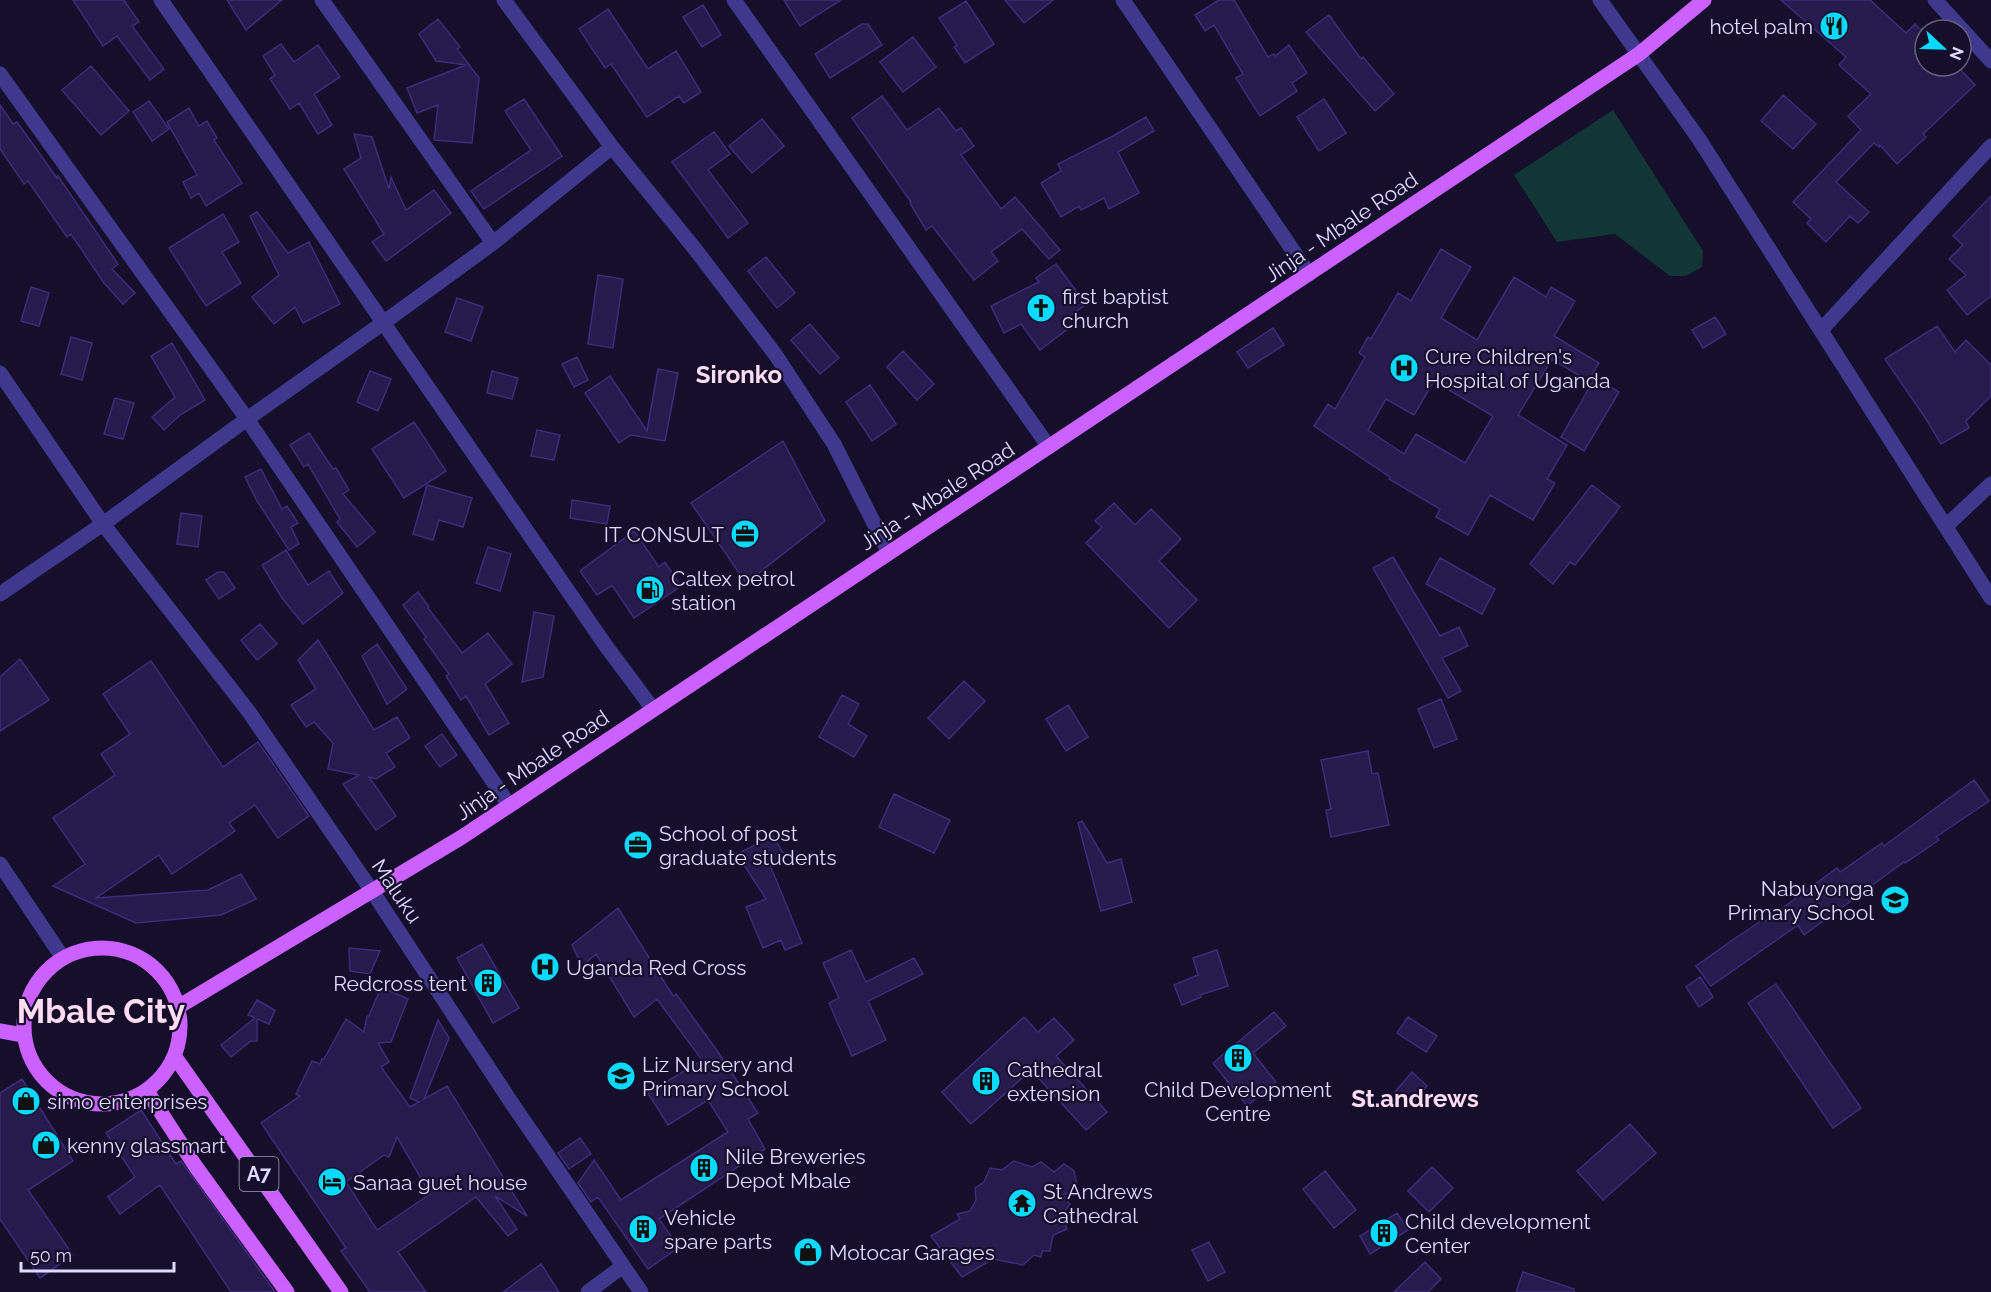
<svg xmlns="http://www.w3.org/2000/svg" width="1991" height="1292" viewBox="0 0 1991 1292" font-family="Raleway,sans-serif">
<rect width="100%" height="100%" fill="#150f2b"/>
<path fill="#123536" d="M1613,110L1703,251L1702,267L1686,276H1670L1615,234L1557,242L1514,175Z"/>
<path fill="#271a4d" stroke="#3e2b7b" stroke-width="1.5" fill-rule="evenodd" d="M73,0H124L139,22L132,26L164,69L150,80L117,36L103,46Z
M227,0H282L246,30Z
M784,0H841L800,26Z
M1005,0H1053L1024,23Z
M1219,0H1234L1268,57L1274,54L1275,56L1289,45L1307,73L1292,83L1297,91L1260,116L1236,78L1243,74L1214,25L1205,31L1195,15Z
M1781,0H1870L1906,33L1915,24L1925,34V66H1957L1975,85L1923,134L1926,137L1897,164L1880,145L1879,147L1874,143L1836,182L1869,212L1858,223L1850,216L1826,242L1807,223L1811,219L1793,202L1861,130L1848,116L1871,94L1839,65L1846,57Z
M966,1L994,44L965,63L954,47L957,45L939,18Z
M703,5L721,35L702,47L683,17Z
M608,9L648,69L676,51L701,92L684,103L679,96L647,117L611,64L605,68L579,29Z
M1329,15L1361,59L1363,57L1394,94L1375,111L1306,32Z
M438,19L460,47L457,49L479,78L472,143L434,140L438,105L417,113L407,88L466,65L436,61L419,34Z
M862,24H868L882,45L830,78L815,54Z
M913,37L936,67L903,92L880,62Z
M281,44L294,62L318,45L340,77L314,94L332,125L318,134L299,103L290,109L270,79L275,75L263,56Z
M91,66L129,111L101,135L62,90Z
M1783,95L1816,124L1793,149L1761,121Z
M882,96L907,130L939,108L956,131L961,128L974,146L961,155L1001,209L1015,197L1060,250L1049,259L1022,229L991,252L998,261L974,280L932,226L926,230L910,203L911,202L852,118Z
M524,99L562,156L484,209L471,191L531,150L505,111Z
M1324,99L1346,133L1319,151L1297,117Z
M149,101L169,129L152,141L133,112Z
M0,105L13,124L17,122L57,178L58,176L118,264L112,269L135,293L123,304L104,283L71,234L67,237L28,181L24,184L0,149Z
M189,108L199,126L207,121L217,138L214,140L242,183L206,206L199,193L191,198L183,182L197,175L167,122Z
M1146,117L1154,131L1118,152L1139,193L1109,209L1104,198L1081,210L1079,206L1061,217L1041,183L1061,171L1058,164L1113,136Z
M762,119L784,146L752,173L729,146Z
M714,132L730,154L708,170L748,223L728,238L672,162Z
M354,134L372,137L389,189L391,177L406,210L434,190L451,213L386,261L372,242L384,234L344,169L361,158Z
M1991,196V296L1967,315L1947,290L1966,275L1949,259L1963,245L1953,236Z
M257,212L288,253L309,242L340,304L303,323L295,307L274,324L252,297L279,275L250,216Z
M223,214L239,242L222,252L241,283L206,306L169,248Z
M1441,249L1471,267L1441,318L1477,340L1514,277L1546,297L1551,287L1575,301L1554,336L1599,363L1588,381L1552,359L1518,415L1567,445L1547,479L1555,483L1533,520L1490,495L1468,535L1436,517L1440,509L1389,479L1390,477L1314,426L1328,404L1335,409L1365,357L1359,353L1368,337L1371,339L1398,293L1411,301ZM1434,381L1493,416L1465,463L1416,434L1404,454L1368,430L1386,399L1414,415Z
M766,257L795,293L777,308L748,271Z
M1056,264L1086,304L1064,321L1069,328L1040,350L1021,324L1004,333L991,306L1039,282L1036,278Z
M598,275L623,279L613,348L588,344Z
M31,287L49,293L39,326L21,321Z
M457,298L483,307L471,341L445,332Z
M1715,317L1726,334L1703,348L1692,330Z
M810,324L839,358L820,374L791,340Z
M1937,326L1955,352L1966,340L1991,365V396L1966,421L1969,428L1941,444L1928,422L1885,359Z
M1273,328L1284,345L1248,368L1237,352Z
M71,337L92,343L82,380L61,374Z
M172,343L205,400L180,415L164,430L152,417L175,397L151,356Z
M903,351L934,384L917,400L887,367Z
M577,357L588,380L574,387L562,364Z
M658,369L678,373L665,441L631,435L619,443L585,393L610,376L647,431Z
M370,371L391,379L378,411L357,402Z
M492,371L518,378L512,399L487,393Z
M1595,378L1619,392L1584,451L1561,437Z
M870,385L896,424L872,441L846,402Z
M115,398L134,403L123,439L104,434Z
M414,422L446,471L404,498L372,449Z
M537,430L560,435L554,460L531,456Z
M309,433L333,469L336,468L349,490L343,494L375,532L357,547L337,522L340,519L308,464L304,467L290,445Z
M783,441L825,521L746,583L691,503Z
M261,469L282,509L287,506L298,523L291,527L299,544L289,550L257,501L245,477Z
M427,485L472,498L463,527L439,520L433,540L413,534Z
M1592,485L1620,507L1575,565L1570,562L1553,584L1530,564Z
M572,500L610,506L607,524L570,518Z
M1114,503L1135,525L1151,509L1181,539L1159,561L1197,600L1169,628L1086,543L1102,527L1095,521Z
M181,513L202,516L198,547L177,544Z
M634,531L659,567L665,562L681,586L634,618L614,588L611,586L597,595L580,571Z
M488,547L511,554L500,591L476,583Z
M286,550L308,585L329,571L343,593L303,624L282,598L262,565Z
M1393,557L1440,636L1459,627L1468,646L1442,658L1461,691L1448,698L1373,568Z
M1440,558L1495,589L1482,614L1426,584Z
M218,572H224L235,588L219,599L206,580Z
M418,592L429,607L428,608L462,653L488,633L512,664L485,684L509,723L489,735L466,696L461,700L446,676L449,674L424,639L426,637L403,605Z
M534,612L554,616L543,677L522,682Z
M260,624L277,644L257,660L241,640Z
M318,640L374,730L397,717L410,738L386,753L395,767L376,779L369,777L396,816L376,830L343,784L359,775L328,769L333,743L314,722L306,727L291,705L316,689L298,660Z
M377,644L407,689L387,704L362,656Z
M20,659L49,700L0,731V677Z
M151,661L223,767L258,742L309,816L278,838L255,805L229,823L235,831L172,874L159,855L96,898L208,890L241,874L256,899L221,915L136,923L53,886L85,864L53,818L115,775L101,754L130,734L103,694Z
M964,681L985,701L949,739L928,718Z
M842,695L859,704L848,724L867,736L854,757L819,737Z
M1441,699L1457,739L1434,748L1418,709Z
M1068,705L1088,737L1066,751L1046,719Z
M442,734L457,755L440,767L425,746Z
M1368,751L1372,774L1378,773L1389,825L1331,837L1326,810L1331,809L1321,760Z
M1974,780L1989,801L1936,837L1939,840L1905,863L1904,862L1804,935L1798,925L1711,986L1696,966L1734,939L1764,919L1765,921L1837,868L1840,872L1882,843L1884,846Z
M894,794L950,820L934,853L879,827Z
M1082,821L1107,863L1121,859L1132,902L1101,911L1078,823Z
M773,836L786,858L770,865L802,943L785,950L781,940L763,948L746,907L766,899L737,854Z
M618,908L673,996L676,994L716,1049L758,1113L748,1119L765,1149L659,1219L679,1247L648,1269L598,1197L591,1202L578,1183L594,1160L621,1200L728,1132L708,1100L668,1125L648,1093L702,1060L657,999L634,1017L596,954L582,966L572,945Z
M482,944L519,1008L493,1023L457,958Z
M349,948L380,951L370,974L350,971Z
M851,950L866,982L914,958L923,974L868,1001L886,1040L852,1056L829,1003L839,998L823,963Z
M1217,950L1228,986L1200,995L1201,997L1182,1005L1174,985L1198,975L1193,958Z
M1700,977L1713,997L1699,1007L1686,987Z
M1776,984L1861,1108L1833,1128L1748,1003Z
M381,987L408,999L391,1042L378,1043L389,1062L381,1067L410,1107L419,1102L410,1098L438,1020L449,1038L424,1099L447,1086L527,1216L495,1196L517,1229L508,1236L476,1197L398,1252L426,1292H370L341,1251L346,1248L261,1123L300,1096L296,1094L312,1061L320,1064L322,1059H324L346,1019L364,1032L367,1016H369ZM397,1137L430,1194L377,1230L346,1182L384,1155L389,1157Z
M257,1000L275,1010L269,1024L257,1019V1041H251L231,1057L221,1045L255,1018L248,1015Z
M1274,1012L1286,1026L1253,1053L1276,1082L1247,1106L1213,1063Z
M1024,1017L1038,1032L1054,1018L1074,1040L1056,1056L1107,1112L1086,1130L1031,1070L971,1124L942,1092Z
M1408,1017L1437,1036L1426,1052L1397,1033Z
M1412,1072L1427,1086L1411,1105L1395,1092Z
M22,1079L73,1161L28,1190L73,1255L40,1278L0,1219V1093Z
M141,1110L176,1164L181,1161L275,1292H231L160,1185L120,1214L108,1197L135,1177L106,1133Z
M1630,1124L1656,1153L1603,1200L1577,1171Z
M580,1138L591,1154L569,1169L558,1153Z
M1014,1161L1032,1167L1041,1162L1054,1172L1064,1164L1074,1171L1078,1189L1063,1195L1070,1204L1062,1215L1067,1229L1053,1235L1050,1251H1042L1041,1257L1034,1255L1023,1265L993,1259L962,1277L931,1236L960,1219L957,1214L970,1211L976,1200L975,1188L984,1182L990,1168L1002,1170Z
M1432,1167L1453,1188L1429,1212L1408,1191Z
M1325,1171L1356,1210L1334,1228L1303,1189Z
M1397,1213L1408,1230L1370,1254L1360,1236Z
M1209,1242L1225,1272L1208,1281L1192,1250Z
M1425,1262L1441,1279L1428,1292H1394Z
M541,1264L559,1292H503Z
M1523,1272L1574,1289V1292H1516Z"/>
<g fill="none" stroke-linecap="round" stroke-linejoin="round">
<path stroke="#3f388d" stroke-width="15" d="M161,0L606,646L653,709
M322,0L493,243
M504,0L612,147L695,249L775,354L834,444L889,553
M734,0L1049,447
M1123,0L1309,274
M1600,0L1699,139L1991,598
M1935,0L1991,61
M0,74L247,419L509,805
M1821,330L1991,146
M0,373L103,524L249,712L372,891L513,1105L641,1292
M1946,526L1991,484
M0,594L103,524L247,419L383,323L493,243L612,147
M0,864L63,958
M588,1292L623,1266"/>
<path stroke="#cb61ff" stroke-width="15" d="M24 1026a78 78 0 1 1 156 0a78 78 0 1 1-156 0Z
M178,1007L462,837L1639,54L1704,0
M0,1031L23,1035
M175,1057L341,1292
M147,1091L196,1167L287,1292"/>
</g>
<defs>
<g id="restaurant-disc" transform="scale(1.5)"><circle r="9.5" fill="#06dbff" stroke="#150f2b"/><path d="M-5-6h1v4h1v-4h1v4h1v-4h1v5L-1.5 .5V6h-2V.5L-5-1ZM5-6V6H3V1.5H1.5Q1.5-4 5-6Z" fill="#111"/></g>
<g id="church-disc" transform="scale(1.5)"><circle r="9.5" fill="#06dbff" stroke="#150f2b"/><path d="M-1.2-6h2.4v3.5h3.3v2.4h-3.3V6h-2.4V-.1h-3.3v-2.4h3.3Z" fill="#111"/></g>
<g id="hospital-disc" transform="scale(1.5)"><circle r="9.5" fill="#06dbff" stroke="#150f2b"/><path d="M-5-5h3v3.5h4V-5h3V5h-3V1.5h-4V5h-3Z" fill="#111"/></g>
<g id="office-disc" transform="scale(1.5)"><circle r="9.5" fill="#06dbff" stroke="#150f2b"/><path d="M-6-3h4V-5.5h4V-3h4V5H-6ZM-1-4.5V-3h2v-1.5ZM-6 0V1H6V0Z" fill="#111"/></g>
<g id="fuel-disc" transform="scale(1.5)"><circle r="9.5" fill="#06dbff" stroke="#150f2b"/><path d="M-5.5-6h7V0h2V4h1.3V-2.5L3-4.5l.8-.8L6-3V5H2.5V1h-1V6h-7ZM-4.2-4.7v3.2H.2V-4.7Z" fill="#111"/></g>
<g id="school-disc" transform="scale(1.5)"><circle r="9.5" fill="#06dbff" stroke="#150f2b"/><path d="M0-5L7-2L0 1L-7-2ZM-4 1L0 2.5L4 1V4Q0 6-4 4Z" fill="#111"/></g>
<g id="building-disc" transform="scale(1.5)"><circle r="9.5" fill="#06dbff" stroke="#150f2b"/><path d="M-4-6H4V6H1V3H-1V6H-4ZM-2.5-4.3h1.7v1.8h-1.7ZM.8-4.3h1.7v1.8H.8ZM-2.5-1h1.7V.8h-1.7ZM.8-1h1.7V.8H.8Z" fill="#111"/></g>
<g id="shop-disc" transform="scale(1.5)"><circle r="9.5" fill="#06dbff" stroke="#150f2b"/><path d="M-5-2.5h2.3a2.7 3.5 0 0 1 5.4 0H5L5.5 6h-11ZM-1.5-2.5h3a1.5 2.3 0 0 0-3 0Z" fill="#111"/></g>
<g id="hotel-disc" transform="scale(1.5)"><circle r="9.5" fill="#06dbff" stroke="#150f2b"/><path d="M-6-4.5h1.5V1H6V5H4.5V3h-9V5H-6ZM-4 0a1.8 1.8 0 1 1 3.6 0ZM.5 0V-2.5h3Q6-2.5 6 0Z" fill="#111"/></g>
<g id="temple-disc" transform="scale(1.5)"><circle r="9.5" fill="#06dbff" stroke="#150f2b"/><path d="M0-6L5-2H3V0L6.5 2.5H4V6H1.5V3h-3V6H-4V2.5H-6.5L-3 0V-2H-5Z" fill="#111"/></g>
</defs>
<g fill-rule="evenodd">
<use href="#restaurant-disc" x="1834" y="26"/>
<use href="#church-disc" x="1041" y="308"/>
<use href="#hospital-disc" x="1404" y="368"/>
<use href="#office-disc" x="745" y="534"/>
<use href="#fuel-disc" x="650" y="590"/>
<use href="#office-disc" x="638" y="845"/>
<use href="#school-disc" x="1895" y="900"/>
<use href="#hospital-disc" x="545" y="967"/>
<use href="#building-disc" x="488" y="983"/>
<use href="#building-disc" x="1238" y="1058"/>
<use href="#school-disc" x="621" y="1076"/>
<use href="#building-disc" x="986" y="1081"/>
<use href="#shop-disc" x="26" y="1101"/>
<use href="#shop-disc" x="46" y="1145"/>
<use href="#building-disc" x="704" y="1168"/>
<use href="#hotel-disc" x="332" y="1182"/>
<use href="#temple-disc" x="1022" y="1203"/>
<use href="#building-disc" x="643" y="1229"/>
<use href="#building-disc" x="1384" y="1233"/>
<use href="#shop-disc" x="808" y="1252"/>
</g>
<g text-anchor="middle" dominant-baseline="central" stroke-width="4.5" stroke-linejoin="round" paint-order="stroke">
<rect fill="#150f2b" stroke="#a29dbf" stroke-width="1.5" x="239.5" y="1157" width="39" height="34" rx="4.5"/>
<g font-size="20" font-weight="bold" fill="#dfdaff">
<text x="259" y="1174">A7</text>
</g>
<g font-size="21" fill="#dfdaff" stroke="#150f2b" text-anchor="start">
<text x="1813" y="26" text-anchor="end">hotel palm</text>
<text x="1062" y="296">first baptist<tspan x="1062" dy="24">church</tspan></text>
<text x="1425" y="356">Cure Children's<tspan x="1425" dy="24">Hospital of Uganda</tspan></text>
<text x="724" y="534" text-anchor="end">IT CONSULT</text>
<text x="671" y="578">Caltex petrol<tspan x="671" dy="24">station</tspan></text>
<text x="659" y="833">School of post<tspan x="659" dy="24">graduate students</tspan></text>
<text x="1874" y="888" text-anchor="end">Nabuyonga<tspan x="1874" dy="24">Primary School</tspan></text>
<text x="566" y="967">Uganda Red Cross</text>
<text x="467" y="983" text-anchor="end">Redcross tent</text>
<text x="642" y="1064">Liz Nursery and<tspan x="642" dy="24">Primary School</tspan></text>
<text x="1007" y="1069">Cathedral<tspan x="1007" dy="24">extension</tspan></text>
<text x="1238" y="1089" text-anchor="middle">Child Development<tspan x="1238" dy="24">Centre</tspan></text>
<text x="47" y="1101">simo enterprises</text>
<text x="67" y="1145">kenny glassmart</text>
<text x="725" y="1156">Nile Breweries<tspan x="725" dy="24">Depot Mbale</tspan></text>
<text x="353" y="1182">Sanaa guet house</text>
<text x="1043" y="1191">St Andrews<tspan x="1043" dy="24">Cathedral</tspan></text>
<text x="664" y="1217">Vehicle<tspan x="664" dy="24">spare parts</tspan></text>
<text x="1405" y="1221">Child development<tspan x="1405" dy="24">Center</tspan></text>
<text x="829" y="1252">Motocar Garages</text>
</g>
<g font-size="21" fill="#dfdaff" stroke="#150f2b">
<text transform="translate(1341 227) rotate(-34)">Jinja - Mbale Road</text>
<text transform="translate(937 496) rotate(-33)">Jinja - Mbale Road</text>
<text transform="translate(532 765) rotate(-34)">Jinja - Mbale Road</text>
<text transform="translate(397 891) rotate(56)">Maluku</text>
</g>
<g font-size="24" font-weight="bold" fill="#ffdcf1" stroke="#150f2b">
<text x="739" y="374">Sironko</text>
<text x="1415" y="1098">St.andrews</text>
</g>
<g font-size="33" font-weight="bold" fill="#ffdcf1" stroke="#150f2b">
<text x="101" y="1011">Mbale City</text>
</g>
</g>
<g transform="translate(1943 48) rotate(112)"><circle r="28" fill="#150f2b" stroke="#666080" stroke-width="1.5"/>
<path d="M0-4.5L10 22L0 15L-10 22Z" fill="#06dbff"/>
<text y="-9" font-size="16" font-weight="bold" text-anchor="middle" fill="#dfdaff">N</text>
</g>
<path d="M21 1262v9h153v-9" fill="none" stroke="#dfdaff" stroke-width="3"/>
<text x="30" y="1262" font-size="18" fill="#dfdaff" stroke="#150f2b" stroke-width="4.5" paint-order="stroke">50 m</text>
</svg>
